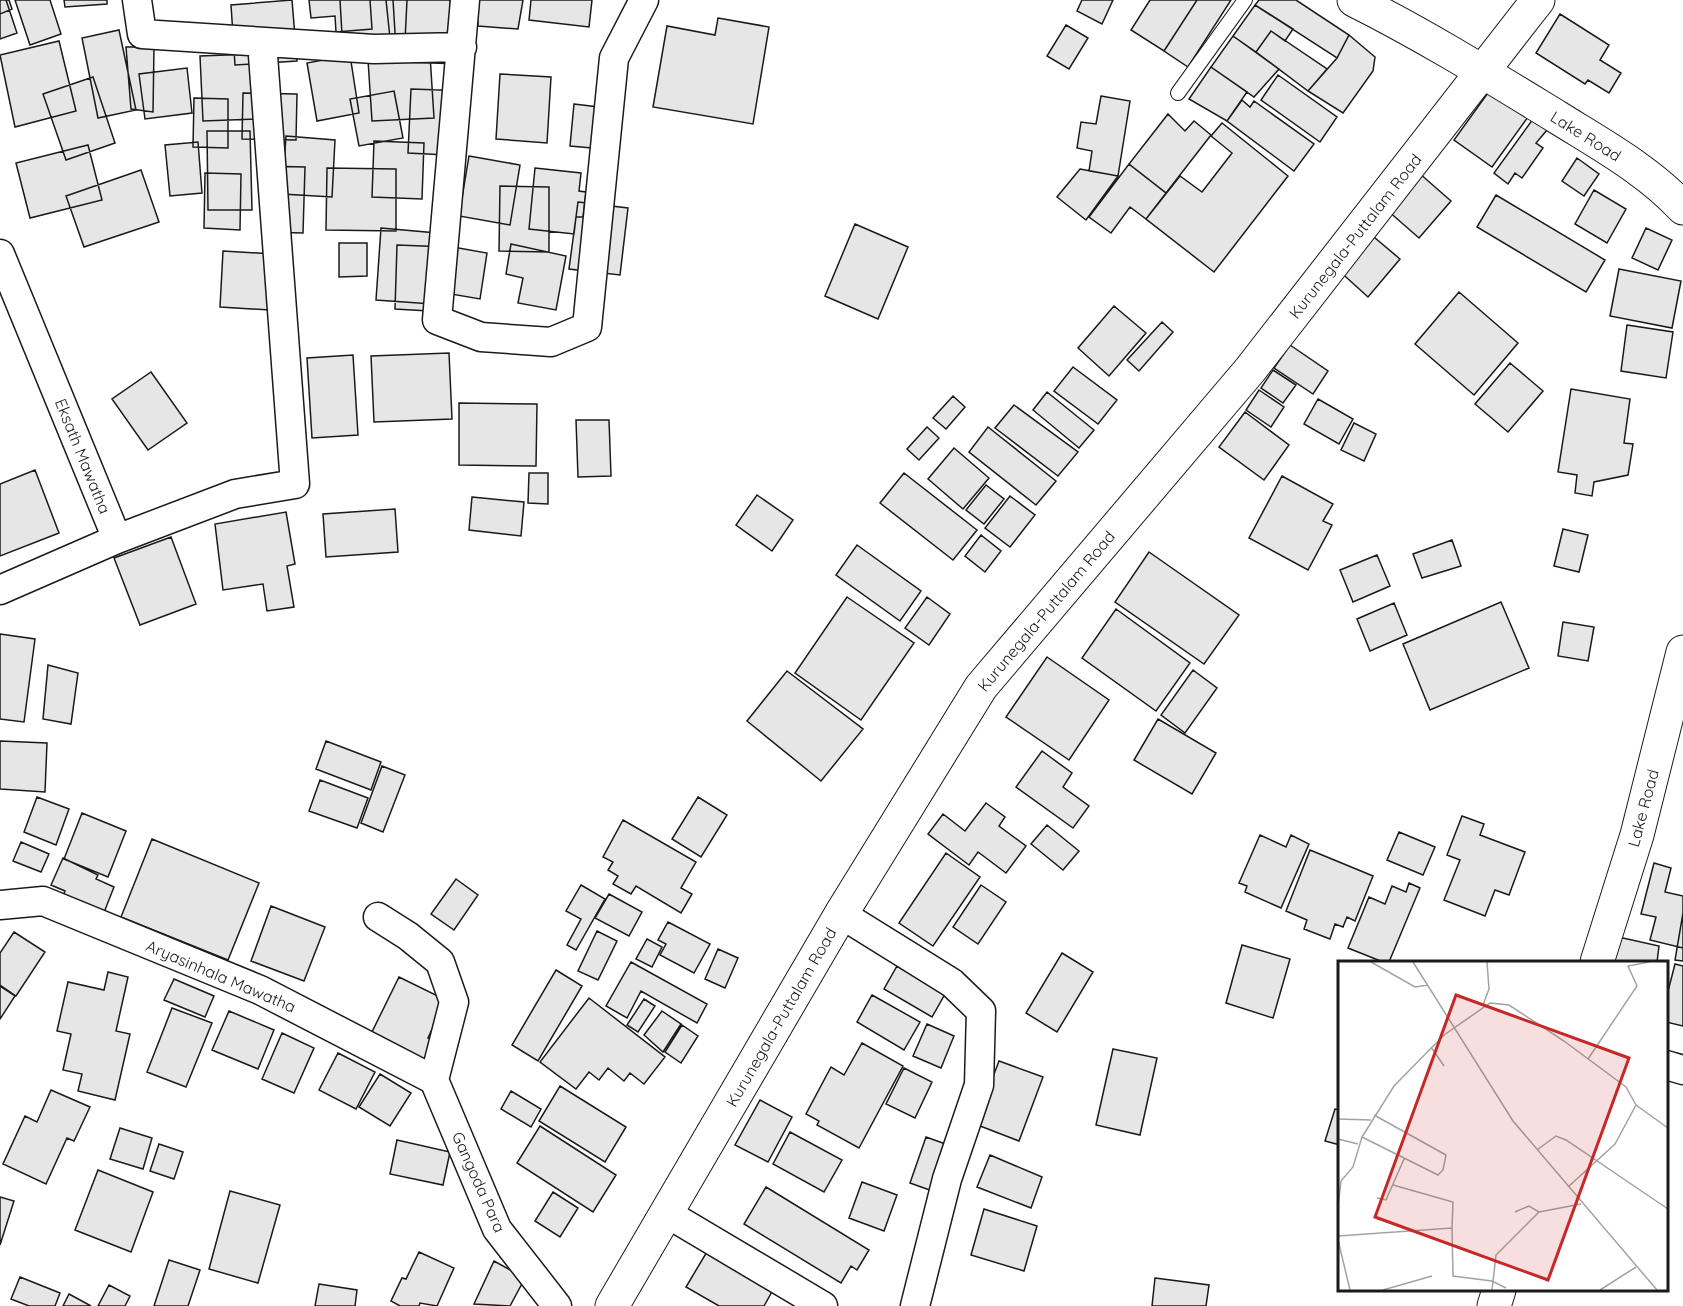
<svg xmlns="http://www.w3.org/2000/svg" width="1683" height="1306" viewBox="0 0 1683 1306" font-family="Quicksand,sans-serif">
<rect width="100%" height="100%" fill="#fff"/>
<path fill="#e6e6e6" stroke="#1a1a1a" stroke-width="1.5" d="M0,0H9L12,9L0,14Z
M0,0H6L17,33L0,39Z
M15,0H50L61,34L30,45Z
M64,0H107V4L65,7Z
M292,0L297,61L235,65L231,5Z
M309,0H370L372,29L336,32L335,16L311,18Z
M340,0H393L396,49L343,52Z
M386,0H450L453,32L390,38Z
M407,0H463L460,64L404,62Z
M477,0H523L518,29L478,26Z
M531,0H592L589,27L529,20Z
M1082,0H1113L1102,24L1077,11Z
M1150,0H1197L1164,51L1131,30Z
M1197,0H1231L1188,67L1164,51Z
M1259,0H1296L1349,35L1337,58L1255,5Z
M1255,5L1293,29L1285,41L1271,31L1256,52L1233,36Z
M1560,14L1609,45L1600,60L1621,73L1609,93L1588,80L1585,84L1536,53Z
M718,18L769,27L753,124L653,107L667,26L715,35Z
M1066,25L1088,38L1069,69L1047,56Z
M119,30L136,110L98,118L82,38Z
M1271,31L1327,69L1308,91L1256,52Z
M1349,35L1375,57L1373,71L1343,113L1308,91L1337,58Z
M1233,36L1279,69L1254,97L1211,67Z
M59,41L76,111L15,127L0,55Z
M126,47H154L153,112L131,109Z
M253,54L256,119L203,121L200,56Z
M350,55L359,113L317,121L307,63Z
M430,55L434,118L372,121L368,60Z
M1211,67L1247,92L1227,121L1189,99Z
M187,68L192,113L145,119L139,74Z
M500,74L551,77L547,143L496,139Z
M1278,75L1337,117L1320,142L1261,100Z
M93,77L115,143L66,160L43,94Z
M411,89L468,91L465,156L408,153Z
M1490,90L1528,117L1492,167L1454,140Z
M394,91L403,138L359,146L350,99Z
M243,93L297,94L296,140L242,139Z
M1101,96L1130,101L1118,176L1089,171L1092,151L1077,148L1081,122L1096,124Z
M194,98L228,99V148L193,147Z
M1242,100L1250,107L1254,101L1314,144L1294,171L1227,121Z
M574,104L607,108L603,149L570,146Z
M1168,114L1185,131L1194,121L1211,135L1166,193L1129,164Z
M1533,119L1547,130L1536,143L1543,148L1522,178L1515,173L1508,184L1494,173Z
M1222,123L1288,176L1214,272L1146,219L1180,176L1202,192L1232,153L1211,136Z
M207,131H250L252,210H208Z
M286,136L335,140L332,197L282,194Z
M374,141L424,143L422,199L372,197Z
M198,142L202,193L170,196L165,145Z
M88,145L102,200L30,218L16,163Z
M469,156L520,165L510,225L459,216Z
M1577,158L1599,174L1584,196L1562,181Z
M1129,164L1166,193L1146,219L1130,207L1111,233L1089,217Z
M264,166L305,167L303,233L263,232Z
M327,168L396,169V231L326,230Z
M535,168L581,173L579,191L586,192L583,217H576L574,234L529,229Z
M1080,169L1118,176L1086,220L1057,197Z
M141,170L159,222L84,247L66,196Z
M205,173L241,174L240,230L204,228Z
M1419,173L1451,201L1419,238L1387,210Z
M500,186L549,187V252L499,251Z
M1594,190L1626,209L1607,243L1575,224Z
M1496,195L1605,260L1586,292L1477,227Z
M578,202L628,208L620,275L569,269Z
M855,224L908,247L878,319L825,296Z
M381,228L437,233L432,304L376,300Z
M1646,228L1672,240L1658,270L1632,258Z
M1368,232L1400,259L1368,297L1336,268Z
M339,243H367V276L339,277Z
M511,244L566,256L556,310L518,303L523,278L506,274Z
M397,245L448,247L446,312L395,309Z
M453,247L487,253L480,299L445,293Z
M223,251L273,254L270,310L220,307Z
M1619,269L1681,281L1672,328L1610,316Z
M1459,292L1518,343L1474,395L1415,344Z
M1114,306L1146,333L1109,376L1078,348Z
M1162,322L1173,332L1139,371L1127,360Z
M1627,325L1673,332L1666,378L1621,371Z
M1290,345L1328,371L1313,394L1274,368Z
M449,353L452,419L374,422L371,356Z
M353,355L358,435L312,438L307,358Z
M1510,363L1543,391L1508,432L1475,404Z
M1073,367L1117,400L1098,424L1054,391Z
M1273,370L1296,385L1283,403L1261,388Z
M151,372L187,423L148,450L112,399Z
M1571,389L1630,399L1624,443L1633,444L1628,475L1594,482L1592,496L1575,493L1577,475L1558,472Z
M1259,390L1284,407L1271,427L1246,410Z
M1047,392L1094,430L1079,448L1033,410Z
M953,396L965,407L946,429L933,418Z
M1318,399L1353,419L1339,444L1304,424Z
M459,403L537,404L536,466L459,465Z
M1014,405L1078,452L1058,476L995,428Z
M1245,412L1289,445L1264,480L1219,447Z
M576,420H609L611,476L578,477Z
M1354,423L1376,434L1364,461L1341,450Z
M927,427L939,438L919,460L907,449Z
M988,427L1056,481L1036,505L969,452Z
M954,448L989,478L963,509L928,479Z
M35,470L59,533L0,556V484Z
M529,473H548V504L528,503Z
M904,473L977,530L953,560L880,503Z
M1282,476L1333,504L1323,521L1332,525L1308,570L1249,538Z
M986,485L1004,499L984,524L966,510Z
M757,495L793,520L772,551L736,525Z
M1010,496L1035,515L1010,547L985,528Z
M472,497L524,502L521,536L469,530Z
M395,509L398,552L326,557L323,514Z
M286,512L295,564L287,566L294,607L267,611L263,584L223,590L215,524Z
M1563,529L1588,535L1579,572L1554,566Z
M981,535L1001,551L985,572L965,556Z
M171,537L196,604L140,625L114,558Z
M1452,540L1461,566L1422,578L1413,554Z
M857,545L921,591L900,621L836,575Z
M1149,552L1239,615L1204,664L1115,602Z
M1377,555L1390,586L1353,602L1340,570Z
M847,597L914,643L861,720L795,673Z
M927,597L950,614L929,645L905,628Z
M1501,602L1529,668L1430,710L1403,644Z
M1394,603L1407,635L1370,651L1357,619Z
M1116,609L1190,663L1156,711L1082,658Z
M1563,622L1594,627L1588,661L1558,656Z
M0,634L35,639L24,722L0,719Z
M1047,657L1109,700L1069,760L1006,717Z
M48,665L78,673L71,724L43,719Z
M1193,670L1217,688L1185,733L1161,715Z
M787,671L863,729L821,781L747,721Z
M1158,719L1216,753L1192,794L1134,760Z
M0,741L47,743L45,792L0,789Z
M326,741L381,762L371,790L316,769Z
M1042,751L1072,773L1063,787L1089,806L1073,828L1016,787Z
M382,766L405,775L383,832L361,823Z
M320,780L368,798L357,828L309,811Z
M37,797L69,809L56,845L24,832Z
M698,797L727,815L701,857L672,839Z
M986,803L1005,817L999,826L1026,846L1006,873L978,852L969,865L928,834L943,814L965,831Z
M82,813L126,831L108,877L64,859Z
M1462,816L1484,824L1480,835L1525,852L1509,895L1495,890L1485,916L1444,900L1460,860L1447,855Z
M623,820L696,862L681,888L692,894L681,913L636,886L631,894L613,884L618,876L608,870L613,862L603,857Z
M1047,825L1079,851L1063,870L1031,844Z
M1399,832L1435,847L1423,875L1387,860Z
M1260,835L1286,847L1291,835L1309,844L1281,908L1245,892L1247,886L1239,883Z
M152,839L259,883L228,960L121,917Z
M21,842L49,854L41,872L13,861Z
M1310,850L1373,876L1355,921L1347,917L1343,927L1335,924L1330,939L1304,929L1307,920L1286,911Z
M946,853L980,877L933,946L899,923Z
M63,858L98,875L96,879L114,887L103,915L62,898L65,891L51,885Z
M1654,863L1671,868L1665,892L1683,896V948L1650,940L1656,917L1641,914Z
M456,879L478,895L454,930L431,914Z
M1409,883L1420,888L1389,962H1383L1348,948L1369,897L1385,904L1392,886L1406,892Z
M581,885L605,899L576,950L567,945L581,919L566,911Z
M981,885L1006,902L978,944L953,927Z
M609,894L642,912L629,936L595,918Z
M271,906L325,927L304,981L251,961Z
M1683,913V961L1675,960Z
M668,922L710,944L694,973L660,955L666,944L658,940Z
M597,931L617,941L598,980L578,971Z
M14,932L45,952L16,996L0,985V953Z
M1614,936L1659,946L1657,962H1608Z
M647,939L662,947L652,967L636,959Z
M1242,945L1290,959L1273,1018L1226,1003Z
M718,949L738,958L725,988L705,979Z
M1062,953L1093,972L1057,1032L1026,1013Z
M631,962L707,1004L697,1023L641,991L627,1018L606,1006Z
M1675,964L1683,966V1026L1666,1022V999Z
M897,966L945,994L932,1017L884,989Z
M556,970L582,986L538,1061L512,1045Z
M108,972L128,977L116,1031L130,1034L115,1100L78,1091L82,1074L63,1070L71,1034L57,1031L68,982L104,990Z
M399,977L446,1000L428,1038L436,1042L423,1069L369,1038Z
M174,979L214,996L205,1017L164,1000Z
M0,986L15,996L0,1019Z
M872,995L920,1022L904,1050L857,1022Z
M589,998L665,1057L644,1084L630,1073L624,1081L608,1068L599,1080L589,1072L576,1089L540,1062Z
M644,999L655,1006L638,1032L627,1025Z
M172,1008L212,1023L186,1087L147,1072Z
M229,1011L274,1030L258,1069L212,1050Z
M662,1011L681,1024L663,1052L644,1035Z
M927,1024L954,1036L941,1068L913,1056Z
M682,1025L698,1036L681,1063L665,1052Z
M282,1033L314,1048L294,1093L262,1079Z
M862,1043L903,1066L859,1148L817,1125L819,1121L806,1114L831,1067L844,1075Z
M1113,1049L1157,1058L1140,1135L1096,1125Z
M338,1053L375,1072L356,1109L319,1090Z
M999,1061L1043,1077L1019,1141L975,1124Z
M904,1068L932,1082L915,1118L886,1104Z
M380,1074L411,1093L390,1126L359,1107Z
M560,1086L626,1127L605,1162L539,1121Z
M51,1090L90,1107L74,1141L67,1138L46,1184L3,1164L25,1116L37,1122Z
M511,1091L541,1109L531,1127L501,1109Z
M760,1100L792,1117L768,1162L735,1145Z
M1335,1109L1340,1110V1145L1325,1141Z
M540,1126L616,1175L593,1212L517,1163Z
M120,1128L152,1138L143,1169L110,1159Z
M790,1132L842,1160L824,1192L773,1164Z
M926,1137L954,1147L938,1193L910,1183Z
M397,1140L450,1152L443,1185L390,1174Z
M159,1144L183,1152L174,1179L150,1171Z
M990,1155L1042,1177L1031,1208L977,1187Z
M98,1170L153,1192L131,1252L75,1230Z
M862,1182L897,1195L884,1231L849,1218Z
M766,1187L869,1250L857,1270L851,1266L841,1283L744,1224Z
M230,1191L280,1205L258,1283L209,1269Z
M553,1192L578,1208L560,1237L535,1221Z
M0,1197L14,1201L0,1245Z
M984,1209L1037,1226L1024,1271L971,1255Z
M708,1250L774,1288L764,1306H719L686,1287Z
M419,1252L454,1268L437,1306L420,1303L419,1306H400L391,1301L402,1278L406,1279Z
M169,1260L200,1270L188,1306H154Z
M494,1261L525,1278L510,1306L474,1304Z
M20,1277L60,1293L55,1306H29L11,1299Z
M1155,1278L1209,1285L1206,1306H1152Z
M319,1284L357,1290L355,1306H315Z
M109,1285L130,1296L125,1306H98Z
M69,1294L91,1306H63Z"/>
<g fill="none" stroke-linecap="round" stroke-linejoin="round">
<g stroke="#1a1a1a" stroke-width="16">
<path id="lane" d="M1178,93L1245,0"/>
</g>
<g stroke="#1a1a1a" stroke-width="31">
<path id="street" d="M137,0L142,34L374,49L462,47
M465,0L437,320L481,337L551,342L587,327L614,58L644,0
M0,254L117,539L0,590
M117,539L235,494L295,484L262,42
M0,905L43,901L260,990L434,1080
M841,914L952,983L981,1011L979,1085L947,1179L915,1306
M378,917L408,936L440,962L454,1002L434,1080
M1666,1065L1683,1070
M434,1080L497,1229L557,1306
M668,1214L823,1306"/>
</g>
<g stroke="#1a1a1a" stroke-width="35">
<path id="primary" d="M1354,0C1424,35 1490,76 1557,117C1600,144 1648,170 1683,208
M1597,962L1637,835L1683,652
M1494,1306L1499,1290"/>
</g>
<g stroke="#1a1a1a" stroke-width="35">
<path id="highway" d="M612,1306L841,914L981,687L1250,370L1538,0"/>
</g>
<use href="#lane" stroke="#fff" stroke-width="14"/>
<use href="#street" stroke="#fff" stroke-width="28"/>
<use href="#primary" stroke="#fff" stroke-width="33"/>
<use href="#highway" stroke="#fff" stroke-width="33"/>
</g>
<g text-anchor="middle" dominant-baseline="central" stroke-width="4.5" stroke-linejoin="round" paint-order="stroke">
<g font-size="16" fill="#1a1a1a" stroke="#fff">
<text transform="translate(1586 136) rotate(32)">Lake Road</text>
<text transform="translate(1355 236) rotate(-52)">Kurunegala-Puttalam Road</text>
<text transform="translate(83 456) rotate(68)">Eksath Mawatha</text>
<text transform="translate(1046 611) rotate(-50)">Kurunegala-Puttalam Road</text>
<text transform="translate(1643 808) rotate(-75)">Lake Road</text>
<text transform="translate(221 976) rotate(23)">Aryasinhala Mawatha</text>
<text transform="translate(781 1017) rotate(-60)">Kurunegala-Puttalam Road</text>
<text transform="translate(479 1182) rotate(66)">Gangoda Para</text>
</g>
</g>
<g transform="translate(1338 961)">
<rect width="330" height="330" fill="#fff"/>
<path fill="none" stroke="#a3a3a3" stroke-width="1.5" d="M33,1L77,26L90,24M75,1L175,160L319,329M145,44L151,28L149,1M93,86L106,105M250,98L299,25L290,5L311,1M0,158L33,159M24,176L100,214L105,209L108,194L36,154M0,178L20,183M199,189L218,175L228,179L330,248M55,224L115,241L114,267M230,226L277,183L298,144M39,237L48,239L66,198M0,246L3,220L15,206L24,176L56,125L106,74L152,42L171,44L226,80L288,126L298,144L330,167M177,251L191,245L201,251M201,251L243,243M0,275L114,267L115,315L154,320L168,327M0,279L12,329M45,329L94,315M154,329L158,294L201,251M262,329L298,306"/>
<path fill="#c62828" fill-opacity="0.15" stroke="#c62828" stroke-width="3" d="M118,34L291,97L210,319L37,256Z"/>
<rect width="330" height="330" fill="none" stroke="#1a1a1a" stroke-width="3"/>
</g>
</svg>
